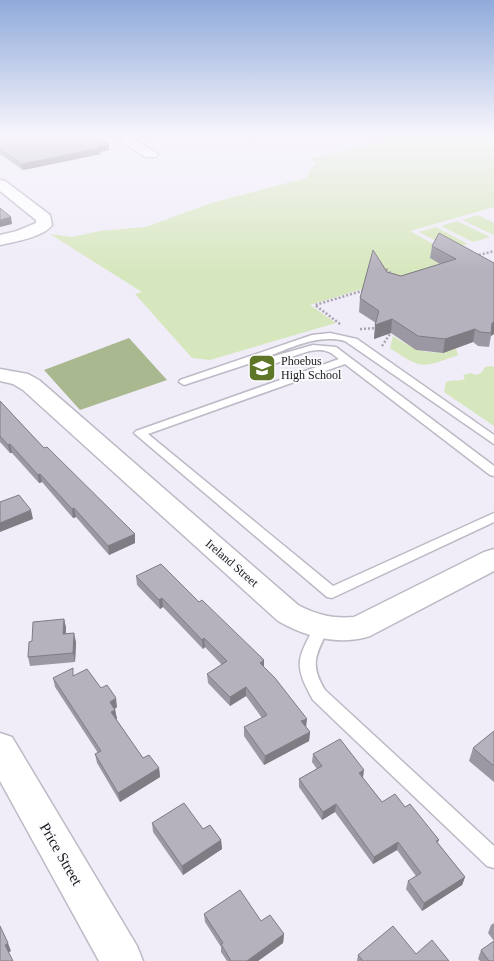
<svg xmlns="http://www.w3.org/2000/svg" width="494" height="961" viewBox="0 0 494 961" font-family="Georgia,serif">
<rect width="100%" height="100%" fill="#f0ecf8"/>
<path fill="#d7e7bd" d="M378,136H494V207L410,231L460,259L310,305L336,323L210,360L192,358L135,294L142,292L50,234L72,237L100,231L146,227L211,203L306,178L312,167L316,165L312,158L385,141L384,138Z
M478,215L494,223V235L462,220Z
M457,221L490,237L473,242L441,226Z
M436,227L468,244L451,249L419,232Z
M393,336C415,350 430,358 456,348L458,355C422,368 422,370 390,348Z
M491,366L494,367V426L444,392L446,382C453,379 459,382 465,379L463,375L471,373L477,375L482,372L485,367Z"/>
<path fill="#a9b88e" d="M129,338L167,380L80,410L44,370Z"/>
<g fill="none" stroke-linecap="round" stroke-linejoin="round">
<g stroke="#bdb9c5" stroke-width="3">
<path id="service" d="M330,333L357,339L494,435V444L345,341C316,333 284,351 257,361L313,345L336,347L494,466V476L490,475L345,364L148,434L333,586L494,513V522L332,598L327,597L134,433L136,431L339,359C336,357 332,353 329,352C307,342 275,372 251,366V363L184,385L179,382L180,380L312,335Z
M321,622L326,624L329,628C316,654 309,664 325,690L494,846V868L487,866L313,700C293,664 297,659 316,624Z"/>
</g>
<g stroke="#bdb9c5" stroke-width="3">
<path id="minor" d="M112,136H129L158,154L156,157H146Z
M0,180L5,181L50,215L52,225C44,237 14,242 0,245V235L17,231L36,223V220L0,191Z
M0,369L28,374L39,380L298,605C317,615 333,619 354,617L484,552L494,549V571L370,636C338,646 306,637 278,621L23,390L13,384L0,381Z
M0,733L12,737L137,946L143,961H99L0,781Z"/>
</g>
<path stroke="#a8a4ae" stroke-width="2.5" stroke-dasharray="2 2" stroke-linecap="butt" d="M475,256L494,251
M386,269L393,275
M340,324L315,305L365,290
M360,329L379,328
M382,346L390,334"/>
<use href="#service" fill="#fff" fill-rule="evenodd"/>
<use href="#minor" fill="#fff" fill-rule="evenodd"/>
</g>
<path fill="#9c98a3" d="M0,136H96V138L109,150L100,152L101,154L23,170L0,154Z
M432,246L494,263V334L491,336L489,347L478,346L473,342L443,353L416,350L391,333L374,339L376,323L359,312L360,298L387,272L401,276L440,264L430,258Z
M0,401L44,448L135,534V543L109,555L76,517L73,518L42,482L39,483L12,453H10L0,442Z
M136,576L264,667L310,732L309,741L264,765L244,736V727L262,718L246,696L230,706L208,683L207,674L222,665L205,647L203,649L163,607L160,609L137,585Z
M64,619L66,628V633L76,642L75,662L30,666L28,657L32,641Z
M74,675L101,688L117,707L115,709L117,719H116L143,758L159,768L160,777L120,802L97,763L95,754L98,753L55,687L53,678Z
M494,731V782L469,761L473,748Z
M313,754L363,778L382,802L405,807L439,840L438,843L465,877L462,885L422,911L406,889L408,881L416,876L397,850L373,864L335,812L322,820L299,787V779L317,769L312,762Z
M152,823L203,829L221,840L222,849L183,875L153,832Z
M204,914L261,921L284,934L283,943L258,961H227L221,952V947L205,922Z
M494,923V941L488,933L491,925Z
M481,950L494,961H480L478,959Z
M416,954L449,961H357L358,955Z"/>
<path fill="#7f7c84" d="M109,144V150L100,152L101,154L23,170L22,164Z
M11,217L12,224L0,227V220Z
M392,319L391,333L374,339L375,325Z
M494,322V334L491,336L492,323Z
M475,329L473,342L443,353L445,339Z
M10,444L12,453H10L8,445Z
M40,474L42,482L39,483L38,475Z
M74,508L76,517L73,518L72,509Z
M31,510L33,519L0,532V523Z
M135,534V543L109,555L108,546Z
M162,598L163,607L160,609L159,600Z
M64,619L66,628L65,643L63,634Z
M74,633L76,642L75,662L73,653Z
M204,638L205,647L203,649L202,640Z
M264,660V669L260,663Z
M246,687V696L230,706V697Z
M116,698L117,707L111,711L110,702Z
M115,710L117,719L112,721L111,712Z
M307,719L306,728L301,721Z
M310,732L309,741L264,765L265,756Z
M159,768L160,777L120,802L118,793Z
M364,770L363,778L359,773Z
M336,804L335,812L322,820L323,812Z
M221,840L222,849L183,875L182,866Z
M398,842L397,850L373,864L374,857Z
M465,877L462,885L422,911L424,903Z
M284,934L283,943L258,961H247Z
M8,943L11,951L8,953L5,945Z"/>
<path fill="#b5b1bd" stroke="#7f7c84" d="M0,136H94L109,144L98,147L100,148L22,164L0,149Z
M0,208L11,217L0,220Z
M439,233L494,263V322L492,323L491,333L480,332L475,329L445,339L418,336L392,319L375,325L379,311L360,298L373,250L387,272L401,276L456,259L432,246Z
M0,401L44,448L47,447L135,534L108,546L74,508L72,509L40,474L38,475L10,444L8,445L0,436Z
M19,495L31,510L0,523V502Z
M161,564L199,602L202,600L264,660L260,663L275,678L307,719L301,721L310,732L265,756L244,727L267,715L246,687L230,697L207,674L227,661L204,638L202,640L162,598L159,600L136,576Z
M64,619L63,634L74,633L73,653L28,657L29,642L32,641L33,622Z
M73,668V676L87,669L101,688L107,685L116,698L110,702L115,710L111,712L143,758L149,755L159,768L118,793L95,754L101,751L53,678Z
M494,731V766L473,748Z
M340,739L364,770L359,773L382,802L395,794L405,807L410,804L439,840L436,841L465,877L424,903L408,881L421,873L398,842L374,857L336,804L323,812L299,779L322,766L313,754Z
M184,803L203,829L210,825L221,840L182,866L152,823Z
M240,890L261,921L270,915L284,934L247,961H231L221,944L223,943L204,914Z
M0,926L8,943L5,945L13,961H0Z
M393,926L416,954L432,940L449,961H363L358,955Z
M494,941V961H489L481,950Z"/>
<linearGradient id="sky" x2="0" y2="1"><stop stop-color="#8faada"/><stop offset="0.5" stop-color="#f8f6fc"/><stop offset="1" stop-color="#f8f6fc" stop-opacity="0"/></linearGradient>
<rect width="494" height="271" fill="url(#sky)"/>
<defs>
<g id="school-square" transform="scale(1.4375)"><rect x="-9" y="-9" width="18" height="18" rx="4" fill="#5e7627" stroke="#fbfbfd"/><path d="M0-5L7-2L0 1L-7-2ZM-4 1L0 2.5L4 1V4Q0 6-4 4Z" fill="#fff"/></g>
</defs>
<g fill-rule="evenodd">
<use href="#school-square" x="262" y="368"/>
</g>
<g text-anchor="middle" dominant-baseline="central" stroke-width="4" stroke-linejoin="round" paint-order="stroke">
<g font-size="12" fill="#1a181d" stroke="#fbfbfd" text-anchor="start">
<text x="281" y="361">Phoebus<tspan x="281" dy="14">High School</tspan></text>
</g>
<g font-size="12" fill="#1a181d" stroke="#fbfbfd">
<text transform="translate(232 563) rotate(41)">Ireland Street</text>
</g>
<g font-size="15" fill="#1a181d" stroke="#fbfbfd">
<text transform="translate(61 854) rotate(60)">Price Street</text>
</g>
</g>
</svg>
